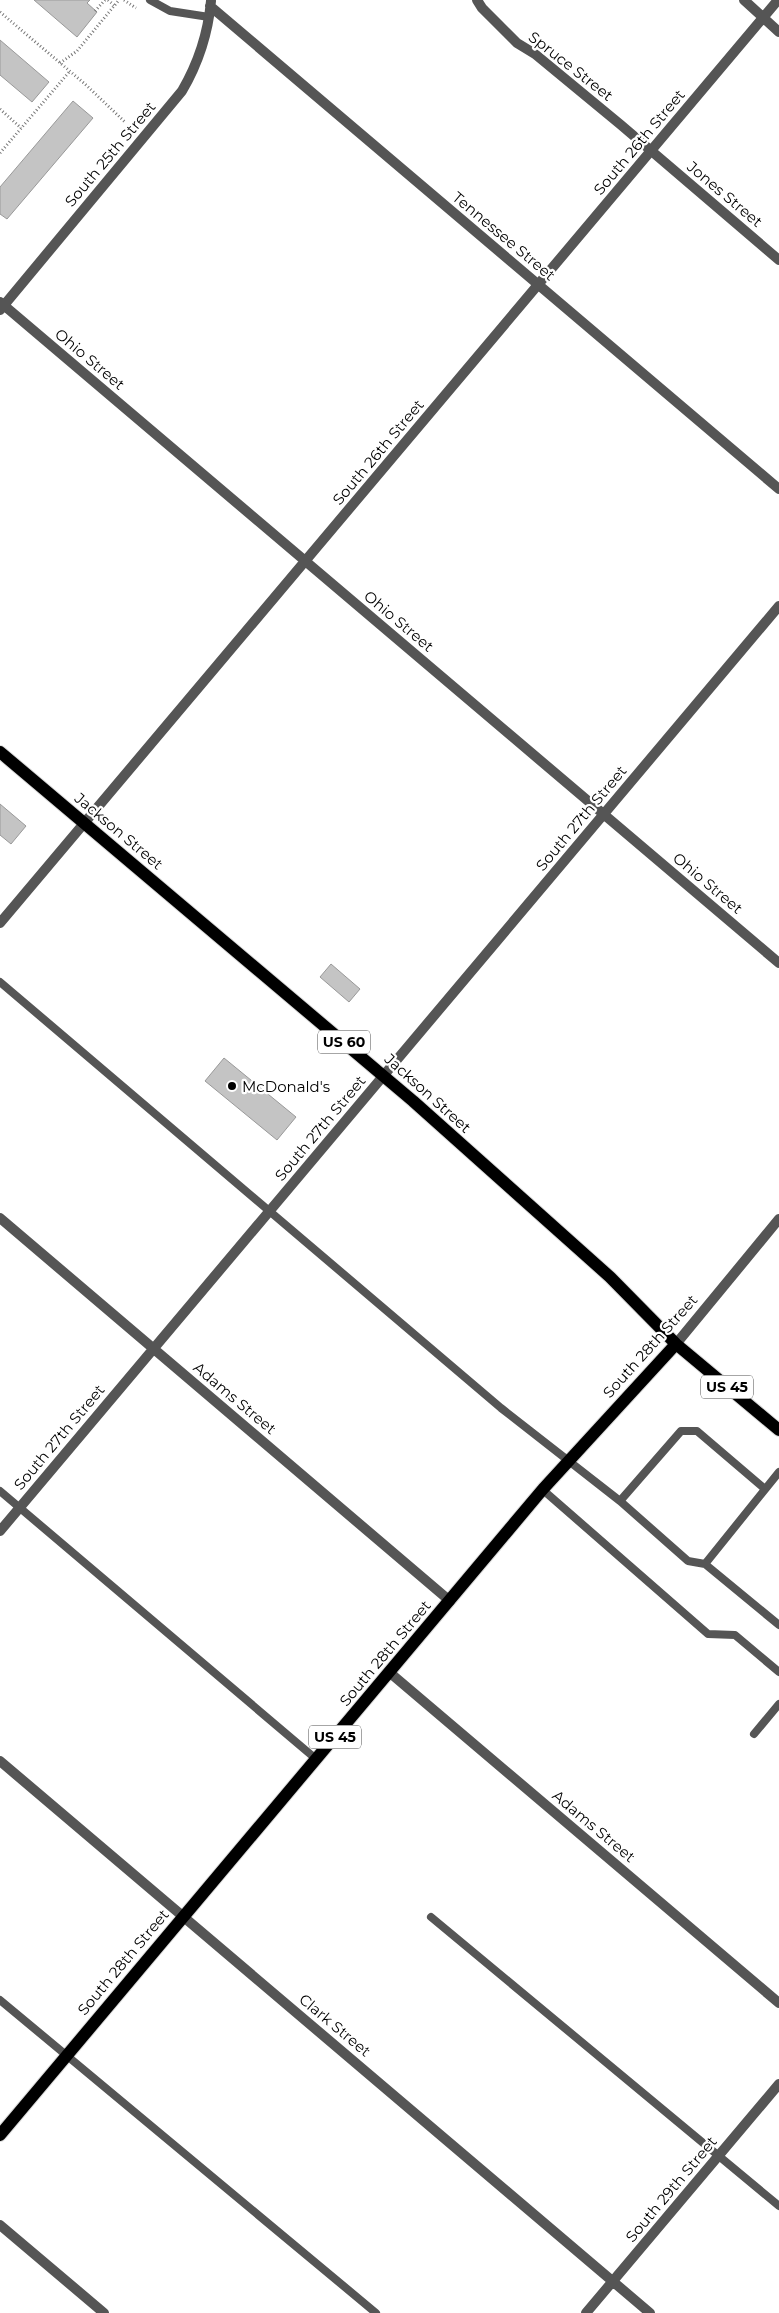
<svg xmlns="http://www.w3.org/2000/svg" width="779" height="2313" viewBox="0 0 779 2313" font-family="Montserrat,sans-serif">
<rect width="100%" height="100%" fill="#fff"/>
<path fill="#c4c4c4" stroke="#999" d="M34,0H90L87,3L97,12L77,37Z
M0,40L49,82L32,102L0,75Z
M73,101L93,118L7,219L0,214V187Z
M0,804L26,826L11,844L0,835Z
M331,964L360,989L349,1002L320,977Z
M224,1058L296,1117L277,1140L205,1081Z"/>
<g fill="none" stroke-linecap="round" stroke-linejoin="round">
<g stroke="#dbdbdb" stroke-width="14">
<path id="primary" d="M0,752L413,1101L610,1277L676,1344L779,1430
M0,2135L543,1489L676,1344"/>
</g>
<path stroke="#777" stroke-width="3" stroke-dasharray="1 2.5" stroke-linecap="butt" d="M108,0L115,6
M124,0L136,8
M95,11L105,0
M0,12L85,84L126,123
M60,63L77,51L119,0
M0,109L21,128
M0,153L70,71"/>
<path stroke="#555" stroke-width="8" d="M150,0L170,11L209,17
M0,982L501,1408L620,1501L688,1561L705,1564L779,1625
M543,1490L708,1634L735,1635L779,1672
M0,1491L316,1759
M620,1501L681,1431H697L765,1489
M705,1564L779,1472
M754,1734L779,1704
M431,1917L779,2206
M0,2000L376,2313"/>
<path stroke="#555" stroke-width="10" d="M477,0L482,8L517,43L535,54L621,125L779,260
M744,0L779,32
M210,6L779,489
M0,302L779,963
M0,310L182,91C199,62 208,34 211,1
M0,923L778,0
M0,1218L450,1601
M676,1344L779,1219
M0,1531L779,606
M389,1672L779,2003
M0,1761L650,2313
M0,2225L104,2313
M586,2313L779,2084"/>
<use href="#primary" stroke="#000" stroke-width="12"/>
</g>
<circle fill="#000" stroke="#fff" stroke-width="2" cx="232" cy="1086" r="5"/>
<g text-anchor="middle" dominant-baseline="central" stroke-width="4.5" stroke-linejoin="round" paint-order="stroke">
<g fill="#fff" stroke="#4c4c4c" stroke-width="1">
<rect x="318" y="1030.5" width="52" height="23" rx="4"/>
<rect x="701" y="1375.5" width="52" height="23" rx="4"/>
<rect x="309" y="1725.5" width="52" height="23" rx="4"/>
</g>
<g font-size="14" font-weight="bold" fill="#000">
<text x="344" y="1042">US 60</text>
<text x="727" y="1387">US 45</text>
<text x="335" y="1737">US 45</text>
</g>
<g font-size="15" fill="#000" stroke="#fff">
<text transform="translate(571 66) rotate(38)">Spruce Street</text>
<text transform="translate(639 142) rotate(-50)">South 26th Street</text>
<text transform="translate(110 154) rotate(-50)">South 25th Street</text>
<text transform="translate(725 194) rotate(40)">Jones Street</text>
<text transform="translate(504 236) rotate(40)">Tennessee Street</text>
<text transform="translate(90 359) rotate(40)">Ohio Street</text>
<text transform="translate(378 452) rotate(-50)">South 26th Street</text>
<text transform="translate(399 621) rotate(40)">Ohio Street</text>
<text transform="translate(581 818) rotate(-50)">South 27th Street</text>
<text transform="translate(119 831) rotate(40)">Jackson Street</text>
<text transform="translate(708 883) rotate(40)">Ohio Street</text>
<text transform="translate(428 1093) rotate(42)">Jackson Street</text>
<text transform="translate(320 1128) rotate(-50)">South 27th Street</text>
<text transform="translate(650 1346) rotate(-48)">South 28th Street</text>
<text transform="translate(235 1398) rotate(40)">Adams Street</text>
<text transform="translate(59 1437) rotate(-50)">South 27th Street</text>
<text transform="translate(385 1653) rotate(-50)">South 28th Street</text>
<text transform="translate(594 1826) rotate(40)">Adams Street</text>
<text transform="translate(123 1962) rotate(-50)">South 28th Street</text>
<text transform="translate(335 2025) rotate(40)">Clark Street</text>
<text transform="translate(671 2189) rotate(-50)">South 29th Street</text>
</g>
<g font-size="15" fill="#000" stroke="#fff" text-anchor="start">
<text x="242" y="1086">McDonald's</text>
</g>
</g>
</svg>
